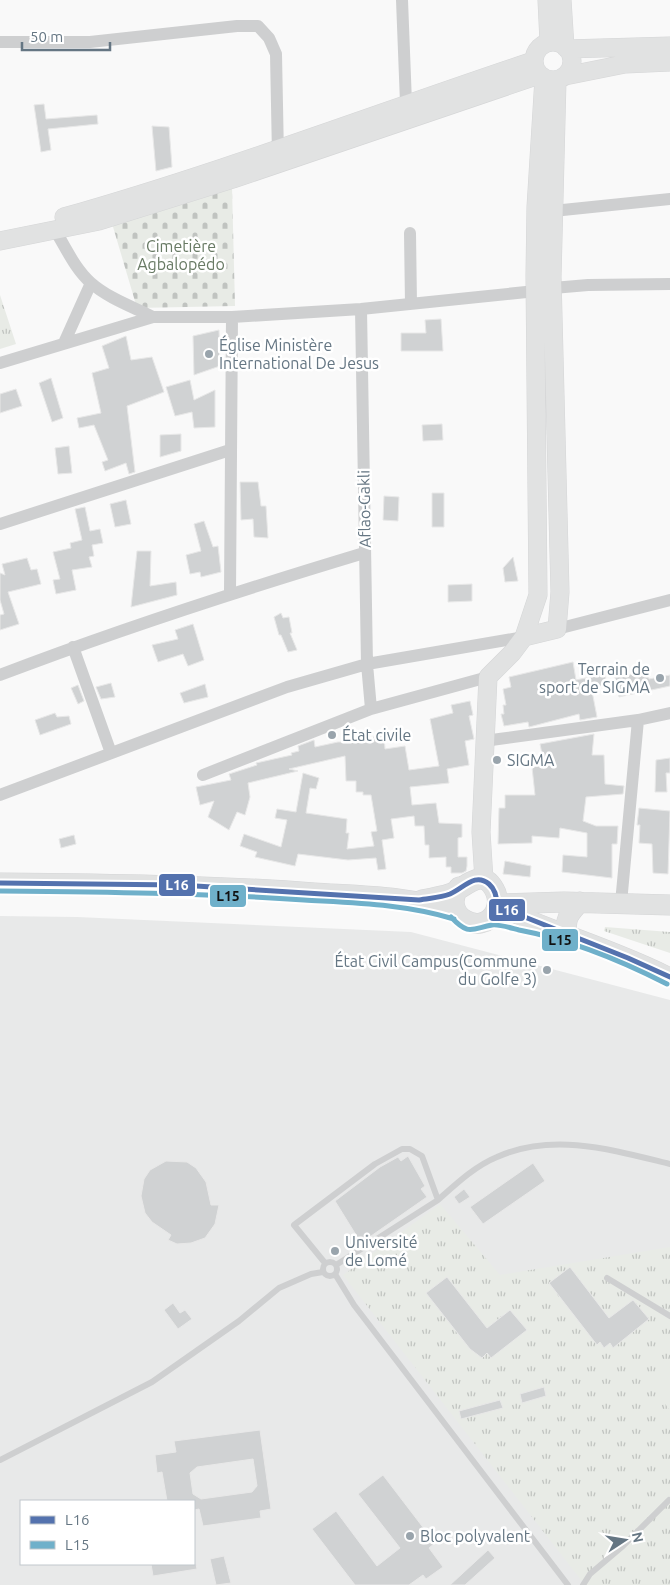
<svg xmlns="http://www.w3.org/2000/svg" width="670" height="1585" viewBox="0 0 670 1585" font-family="Ubuntu,sans-serif">
<defs>
<pattern id="grass-tufts" width="24" height="20" patternUnits="userSpaceOnUse" patternTransform="scale(1.25)"><rect width="24" height="20" fill="#e8ebe6"/><path d="M3 7l-1-3M5 7V3M7 7l1-3M15 17l-1-3M17 17v-4M19 17l1-3" fill="none" stroke="#c0c3c0"/></pattern>
<pattern id="cemetery-stones" width="16" height="16" patternUnits="userSpaceOnUse" patternTransform="scale(1.25)"><rect width="16" height="16" fill="#e8ebe6"/><path d="M2 7V4a2 2 0 0 1 4 0v3zM10 15v-3a2 2 0 0 1 4 0v3z" fill="#c0c3c0"/></pattern>
</defs>
<rect width="100%" height="100%" fill="#f9f9f9"/>
<path fill="#e8e9e9" fill-rule="evenodd" d="M0,916L77,917L411,932L670,1000V1585H0ZM21,1501H194V1564H21Z"/>
<path fill="url(#grass-tufts)" d="M0,295L16,344L0,349Z
M605,927L670,932V953L604,931Z
M440,1204L500,1275L670,1247V1585H585L343,1275Z"/>
<path fill="url(#cemetery-stones)" d="M232,187L235,306L137,308L111,220Z"/>
<path fill="#e8ebe6" d="M670,1367V1411L650,1381Z"/>
<path fill="#d0d2d3" stroke="#e8e8e8" fill-rule="evenodd" d="M44,104L46,119L97,115L98,124L48,129L51,150L41,152L34,105Z
M152,126L169,127L172,167L156,171Z
M441,319L443,351H401V333H426L425,320Z
M219,330L220,366L194,375L193,336Z
M126,336L131,360L152,357L164,392L127,406L135,472L129,474L126,463L105,471L102,462L108,460L94,425L79,428L77,418L101,413L92,373L109,368L102,346Z
M51,378L63,418L52,422L39,383Z
M190,380L194,400L215,390V427L194,428L192,412L175,416L166,387Z
M16,389L22,406L0,413V394Z
M442,424L443,440L423,441L422,425Z
M181,434V451L160,457V435Z
M69,446L72,473L58,474L55,448Z
M240,482H258L261,506H266L268,538L254,537L253,519L241,520Z
M432,493H444V527H432Z
M384,496L399,497L398,521L383,520Z
M126,500L131,524L115,527L110,504Z
M85,507L90,531L100,529L103,543L92,545L94,556L89,557L92,567L72,570L76,590L56,594L53,580L60,579L53,552L71,548L70,543L82,540L75,509Z
M204,521L213,547L218,546L221,572L201,577L200,572L190,574L186,555L201,551L194,524Z
M137,551H151L150,586L176,582L177,595L131,607Z
M513,557L518,581L505,582L503,568Z
M27,558L31,570L37,569L41,584L8,592L19,624L0,630V615L4,614L0,600V573L5,575L2,564Z
M472,584V601L448,602V585Z
M281,613L283,618L289,617L292,633H290L297,650L288,652L281,635H279L274,617Z
M193,624L204,660L188,666L183,654L158,662L152,645L178,639L175,630Z
M573,662L576,680L595,676L594,672L604,670L607,684L596,687L597,690L592,691L597,717L580,720L579,714L529,727L528,722L504,726L501,714H504L503,705H506L503,689L511,687L509,677Z
M647,672L649,679L670,675V686L619,697L615,677Z
M111,683L115,697L101,699L96,687Z
M205,684L208,697L184,703L180,693Z
M78,685L84,701L78,704L71,688Z
M470,701L473,715L469,716L474,739L465,741L469,765L447,769L449,783L410,787L412,805L436,803L439,823L462,824V837L458,838V857H467V866L466,871L462,873H451V867H446V857L429,858V845H425L424,826H415L414,816L391,819L394,838L382,840L386,869L378,870L376,858L348,860L298,854L295,866L255,857L257,852L240,846L244,834L281,847L287,820L275,818L277,809L296,812L303,773L319,778L316,789L310,788L306,813L347,819L346,833H349L347,849L374,846L371,832L377,831L371,795H363V792H356V781H346L345,756L289,769L298,771L248,783L250,797L245,815L237,812L229,830L208,817L214,801L200,805L196,787L231,780L229,774L257,765L256,763L292,755L291,753L299,751L298,746L314,740L315,747L338,742H374L373,737L384,736L385,749L405,746L409,770L439,766L430,719L453,713L451,705Z
M55,713L57,717L69,716L71,724L40,735L35,720Z
M594,734L592,755H604L605,784L624,786L623,794L586,797L583,821L596,826H618L617,844H612V878L562,872L563,855L587,857V833L560,828L559,838L532,836V843L498,844L499,808H505V795H535L532,767L544,764L540,744Z
M670,758V773H666L667,792H655L656,760Z
M639,808L670,811L668,874L653,873L652,844L639,843L640,825H637Z
M74,835L76,844L61,848L59,839Z
M505,861L531,866L530,877L503,874Z
M408,1156L425,1186L421,1189L427,1197L361,1243L335,1201L380,1167L398,1157L401,1161Z
M166,1161L187,1162L196,1168L206,1182L211,1205H219L215,1224L205,1238L191,1243L177,1244L168,1240L171,1235L152,1222L145,1213L141,1196L144,1179L150,1170Z
M533,1163L545,1181L483,1224L470,1207Z
M464,1189L470,1197L459,1204L454,1197Z
M570,1267L609,1318L633,1300L649,1319L613,1348L610,1343L604,1348L600,1342L597,1345L549,1283Z
M447,1277L487,1328L510,1310L527,1330L491,1358L487,1353L482,1358L470,1349L426,1293Z
M173,1303L180,1313L185,1310L192,1319L178,1329L164,1310Z
M544,1387L546,1396L522,1403L520,1394Z
M500,1400L503,1408L461,1419L459,1411Z
M260,1430L271,1509L260,1511L261,1518L203,1526L199,1509L194,1510V1501H167L162,1472L157,1473L155,1455L176,1452L174,1441ZM253,1459L257,1486L252,1492L201,1499L193,1494L190,1473L197,1467Z
M383,1475L435,1543L429,1548L443,1567L426,1579L423,1575L409,1585H355L312,1529L336,1511L377,1566L400,1548L358,1494Z
M488,1550L495,1558L465,1585H450Z
M224,1556L231,1583L216,1585L210,1559Z
M151,1564H196L197,1569L153,1576Z"/>
<g fill="none" stroke-linecap="round" stroke-linejoin="round">
<g stroke="#d5d6d7" stroke-width="19">
<path id="secondary" d="M547,0L549,42
M562,0L565,47
M534 61a19 19 0 1 1 38 0a19 19 0 1 1-38 0Z
M567,49L670,46
M565,76L625,64L670,62
M64,217C223,172 377,113 533,61
M0,241L99,221L233,179L539,75
M524,637L557,629L560,592L552,277L557,80
M484,880L481,832L488,677L512,653L524,637L538,595L535,276L536,207L544,78
M497,906C554,932 615,949 670,977"/>
</g>
<g stroke="#d5d6d7" stroke-width="21">
<path id="primary" d="M0,883C105,884 210,885 314,893C362,896 411,896 456,912
M422,900C431,898 440,897 449,894C464,890 483,863 496,893C498,899 498,906 495,912C481,938 440,915 459,887
M498,904L564,902L670,905
M568,936C563,920 570,912 580,902"/>
</g>
<path stroke="#cecfd0" stroke-width="6" d="M323 1269a7 7 0 1 1 14 0a7 7 0 1 1-14 0Z
M325,1263L294,1225L375,1164L402,1149H410L422,1156L438,1200C456,1184 475,1166 497,1157C553,1132 613,1150 670,1164
M336,1265L438,1200
M335,1274L354,1305L568,1585
M607,1278L670,1316
M0,1460L152,1382L239,1321L279,1288L311,1274L323,1272
M583,1585L590,1574L623,1546L669,1500"/>
<path stroke="#cecfd0" stroke-width="12" d="M402,0L406,103
M0,42H90L237,26H258L269,38L276,54L278,156
M553,211L670,199
M55,230C66,248 75,269 91,283C108,298 133,307 153,317
M410,233L411,304
M553,288L588,285L670,284
M361,309L367,664L371,709
M64,343L91,283
M0,363L153,317H232L361,309L536,291
M0,524L230,450
M230,593L232,317
M557,629L670,600
M73,647L111,753
M0,675C120,629 241,590 364,553
M484,741L638,720L670,713
M203,775L371,709L488,677
M0,795L287,687L367,664L524,637
M621,903L638,720"/>
<use href="#secondary" stroke="#e1e2e2" stroke-width="18"/>
<use href="#primary" stroke="#e1e2e2" stroke-width="20"/>
<g stroke="#fff" stroke-width="9">
<path id="bus-1" d="M0,883L180,885L419,900C429,898 440,898 450,894C464,888 475,872 489,884C496,890 497,898 497,906L628,958L670,977"/>
</g>
<g stroke="#fff" stroke-width="9">
<path id="bus-2" d="M0,891C101,892 203,893 304,900C355,903 405,904 454,919
M451,917C469,936 471,929 492,925C499,924 511,928 519,930C567,939 622,961 667,984"/>
</g>
<use href="#bus-1" stroke="#5472ae" stroke-width="5"/>
<use href="#bus-2" stroke="#6fb0ca" stroke-width="5"/>
</g>
<g fill="#99a4ac" stroke="#fff" stroke-width="2">
<circle cx="209" cy="354" r="5"/>
<circle cx="660" cy="678" r="5"/>
<circle cx="332" cy="735" r="5"/>
<circle cx="497" cy="760" r="5"/>
<circle cx="547" cy="970" r="5"/>
<circle cx="335" cy="1251" r="5"/>
<circle cx="410" cy="1536" r="5"/>
</g>
<g text-anchor="middle" dominant-baseline="central" stroke-width="5" stroke-linejoin="round" paint-order="stroke">
<g font-size="16" fill="#687a64" stroke="#fff">
<text x="181" y="246">Cimetière<tspan x="181" dy="18">Agbalopédo</tspan></text>
</g>
<g font-size="16" fill="#657683" stroke="#fff" text-anchor="start">
<text x="219" y="345">Église Ministère<tspan x="219" dy="18">International De Jesus</tspan></text>
<text x="650" y="669" text-anchor="end">Terrain de<tspan x="650" dy="18">sport de SIGMA</tspan></text>
<text x="342" y="735">État civile</text>
<text x="507" y="760">SIGMA</text>
<text x="537" y="961" text-anchor="end">État Civil Campus(Commune<tspan x="537" dy="18">du Golfe 3)</tspan></text>
<text x="345" y="1242">Université<tspan x="345" dy="18">de Lomé</tspan></text>
<text x="420" y="1536">Bloc polyvalent</text>
</g>
<g font-size="16" fill="#657683" stroke="#fff">
<text transform="translate(364 509) rotate(-91)">Aflao-Gakli</text>
</g>
</g>
<g stroke="#fff" stroke-width="2">
<rect x="158" y="873" width="38" height="24" rx="5" fill="#5472ae"/>
<rect x="209" y="884" width="38" height="24" rx="5" fill="#6fb0ca"/>
<rect x="488" y="898" width="38" height="24" rx="5" fill="#5472ae"/>
<rect x="541" y="928" width="38" height="24" rx="5" fill="#6fb0ca"/>
</g>
<g font-size="14" text-anchor="middle" font-weight="bold" fill="#fff">
<text x="177" y="890">L16</text>
<text x="507" y="915">L16</text>
</g>
<g font-size="14" text-anchor="middle" font-weight="bold" fill="#111">
<text x="228" y="901">L15</text>
<text x="560" y="945">L15</text>
</g>
<rect x="20" y="1500" width="175" height="65" fill="#ffffff" stroke="#c1c8cd"/>
<rect x="30" y="1516" width="25" height="8" fill="#5472ae" stroke="#c1c8cd"/>
<text x="65" y="1525" font-size="15" fill="#657683">L16</text>
<rect x="30" y="1541" width="25" height="8" fill="#6fb0ca" stroke="#c1c8cd"/>
<text x="65" y="1550" font-size="15" fill="#657683">L15</text>
<g transform="translate(625 1540) rotate(78)" stroke="#ffffff" stroke-width="4" paint-order="stroke">
<path d="M0-4L9 19L0 12L-9 19Z" fill="#657683"/>
<text y="-8" font-size="14" font-weight="bold" text-anchor="middle" fill="#657683">N</text>
</g>
<path d="M22 42v8h88v-8" fill="none" stroke="#657683" stroke-width="2.5"/>
<text x="30" y="42" font-size="15" fill="#657683" stroke="#ffffff" stroke-width="4" paint-order="stroke">50 m</text>
</svg>
